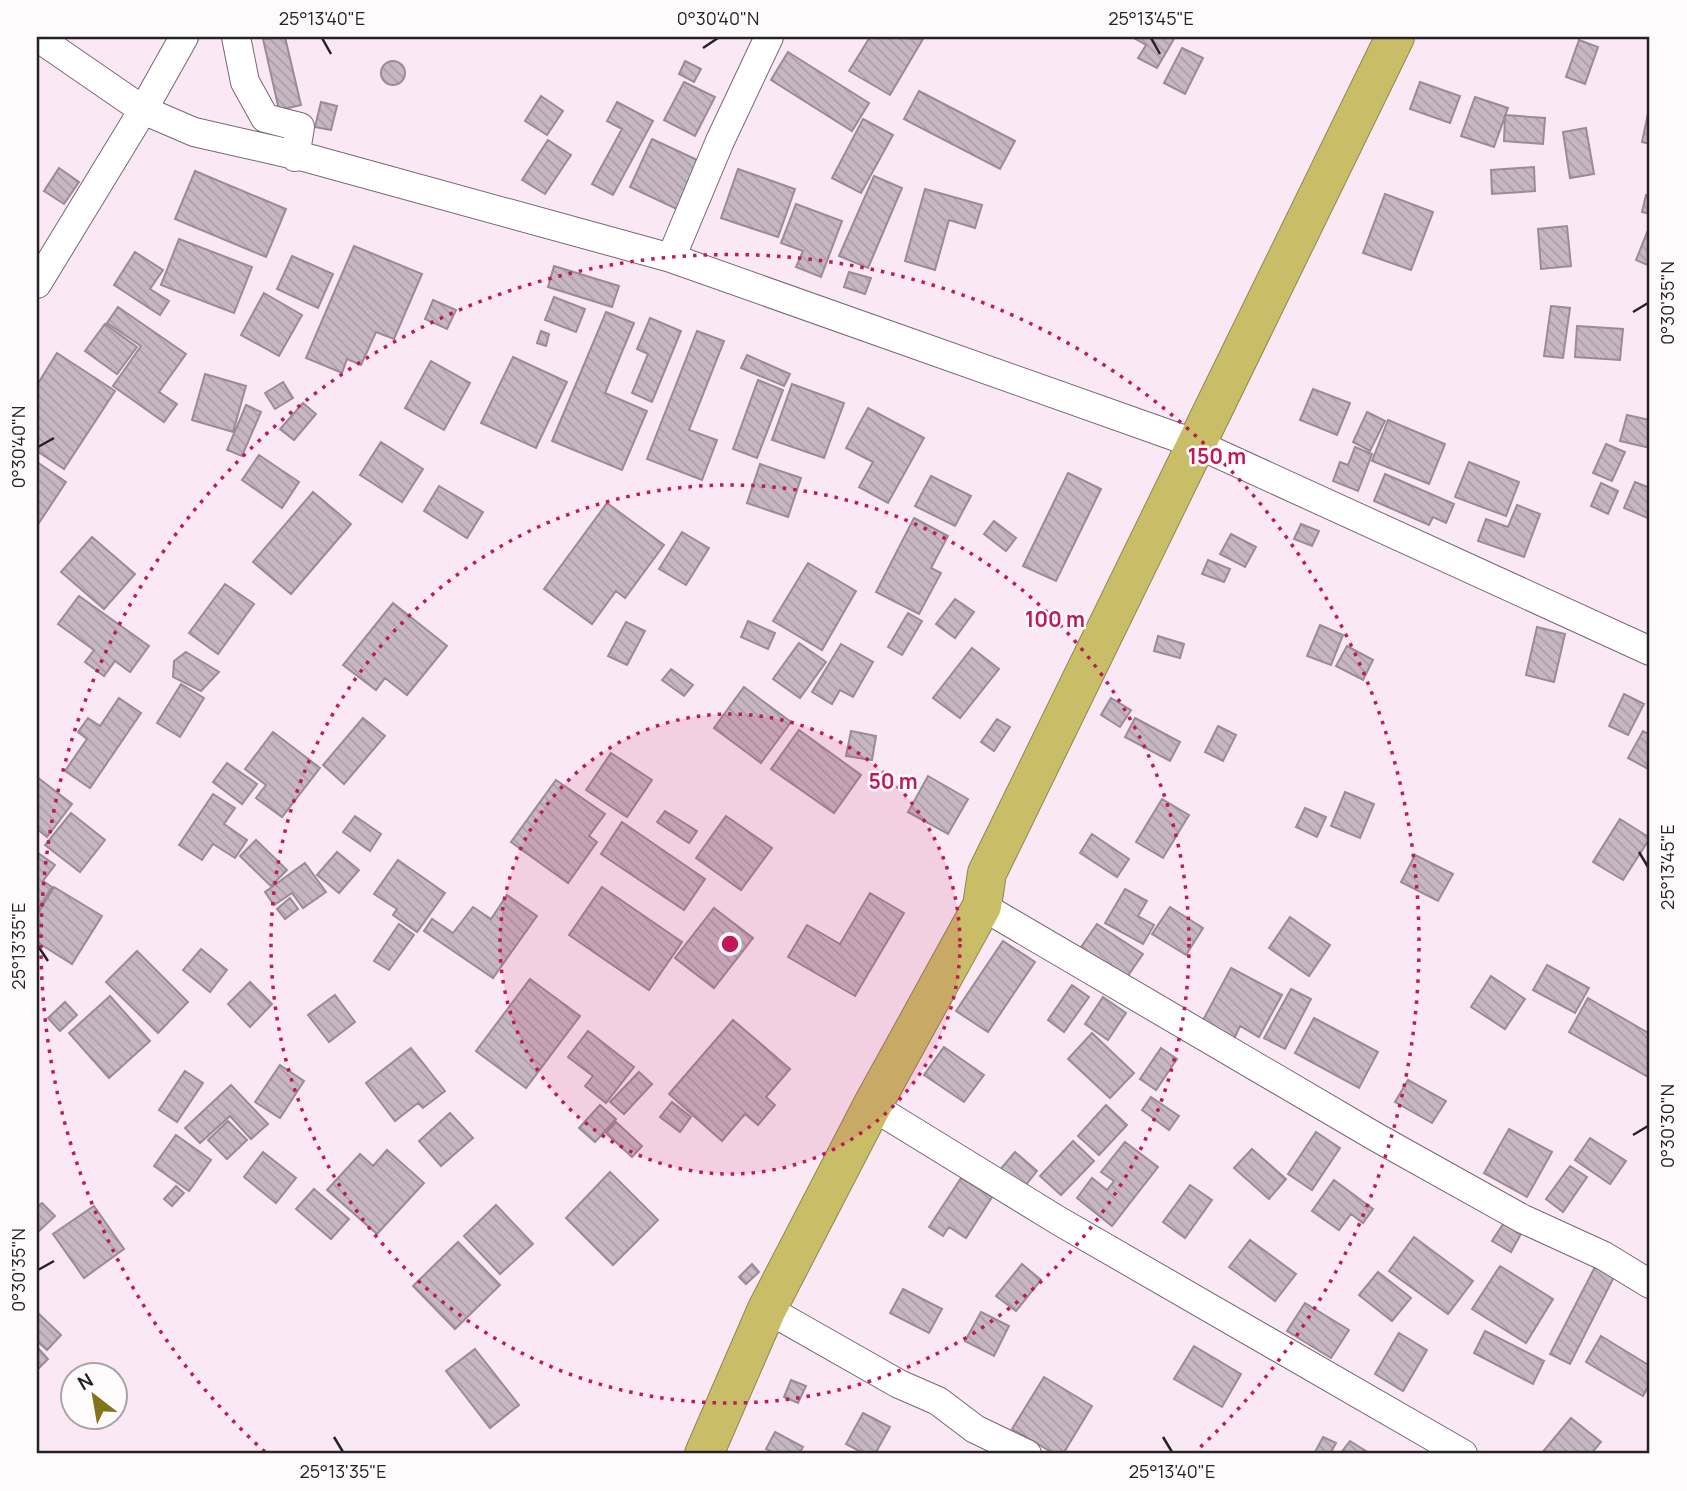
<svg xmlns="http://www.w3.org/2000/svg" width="1687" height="1491" viewBox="0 0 1687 1491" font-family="Manrope,sans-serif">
<defs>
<pattern id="building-back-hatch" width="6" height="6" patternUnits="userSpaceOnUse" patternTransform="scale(1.75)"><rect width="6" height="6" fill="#c7b7c3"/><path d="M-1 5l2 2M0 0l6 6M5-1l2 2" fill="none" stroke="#ab9da7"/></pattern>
</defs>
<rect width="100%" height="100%" fill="#fae9f5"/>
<path fill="url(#building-back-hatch)" stroke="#9a8b96" stroke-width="2" d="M285,37L301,105L279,110L263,39Z
M870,37L923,39L890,95L849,71Z
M1132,37H1175L1157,68L1138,58L1146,45Z
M1579,40L1598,47L1585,84L1566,77Z
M1182,48L1203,58L1185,94L1164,83Z
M788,52L869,103L852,131L771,80Z
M685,61L701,69L694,82L679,74Z
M381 73a12 12 0 1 1 24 0a12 12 0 1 1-24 0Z
M684,82L715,97L695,136L664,120Z
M1420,82L1460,96L1450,123L1410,109Z
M919,91L1015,141L1000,169L904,119Z
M541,96L563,111L547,135L525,121Z
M1475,97L1508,108L1494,147L1461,136Z
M321,102L337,106L331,130L315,127Z
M617,102L653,121L613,195L592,184L622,129L607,121Z
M1649,109L1650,110V144L1642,142Z
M1505,115L1545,118L1543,144L1504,141Z
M863,119L893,135L861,193L832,178Z
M1586,128L1594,174L1570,178L1563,132Z
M652,139L706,164L683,212L630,187Z
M548,140L571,155L545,194L522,180Z
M1534,167L1535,191L1492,194L1491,170Z
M59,168L79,182L64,204L44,191Z
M738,169L795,189L778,237L721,218Z
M195,171L286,209L266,257L175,219Z
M874,176L902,188L868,268L839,256Z
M925,189L982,205L975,228L949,220L935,270L905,261Z
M1385,194L1433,212L1411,270L1363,253Z
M1646,195L1650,196V214L1642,212Z
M796,204L842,221L821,277L796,267L803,251L781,243Z
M1650,225V266L1636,260Z
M1567,226L1571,266L1541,269L1538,229Z
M179,239L252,267L234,313L161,285Z
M354,246L422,274L394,339L376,332L361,365L347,359L342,373L306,358Z
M135,252L163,270L150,289L169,301L160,315L114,285Z
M292,256L333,274L318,308L277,289Z
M554,266L619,286L612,307L548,287Z
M849,272L871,278L865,294L844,287Z
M264,293L302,315L279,356L241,335Z
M554,297L585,309L576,332L545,320Z
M433,300L456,310L447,329L425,319Z
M1551,306L1570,308L1563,358L1544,356Z
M118,307L186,354L159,392L177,404L164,422L113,386L141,346L107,323Z
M606,312L634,323L605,393L647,411L622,470L552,441Z
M650,318L681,331L652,402L632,393L648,354L637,349Z
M105,324L137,347L117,374L85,351Z
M1577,326L1623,329L1620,360L1575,357Z
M541,331L549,334L546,346L537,343Z
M697,331L724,341L689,430L717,440L702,480L647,459Z
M57,353L115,391L64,469L37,451V385Z
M747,355L790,374L784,386L741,368Z
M513,357L567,382L536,448L481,423Z
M431,361L470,383L444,430L405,408Z
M205,374L246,386L233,432L192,420Z
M758,380L783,390L757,458L733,449Z
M283,382L293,398L275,409L265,393Z
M792,384L844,403L824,458L772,440Z
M1313,389L1350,403L1337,435L1300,420Z
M303,403L316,414L294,440L280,429Z
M246,405L261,412L242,456L227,450Z
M868,408L924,438L888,503L859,487L873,462L846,448Z
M1367,412L1385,421L1370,451L1353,442Z
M1627,415L1650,420V448L1620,441Z
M1388,420L1445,444L1429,484L1372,461Z
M381,442L423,469L402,502L360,475Z
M1606,444L1625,452L1612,481L1593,473Z
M1355,447L1372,454L1358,491L1333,481L1340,462L1348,465Z
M259,455L299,482L282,508L242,480Z
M37,462L66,482L37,526Z
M1469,462L1519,482L1506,516L1455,497Z
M760,464L801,478L788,517L747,503Z
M1068,473L1101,489L1056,581L1023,566Z
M1385,474L1454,504L1446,523L1433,517L1429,525L1374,501Z
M931,476L971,496L955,526L915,506Z
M1635,482L1650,488V519L1624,508Z
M1601,483L1618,491L1608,514L1591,506Z
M439,486L483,512L467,538L424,511Z
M313,492L351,524L291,594L253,562Z
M607,503L664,545L625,598L616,591L592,624L544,589Z
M1517,505L1540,514L1524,557L1478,541L1486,519L1508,527Z
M914,518L948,536L931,568L941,573L919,614L876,592Z
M994,521L1016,538L1006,551L984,534Z
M1301,524L1319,531L1312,546L1294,539Z
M682,532L709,548L686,585L659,569Z
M1231,534L1256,547L1245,567L1220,554Z
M92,537L135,574L104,609L61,572Z
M1208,560L1230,569L1224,582L1202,574Z
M808,563L856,591L822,650L773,621Z
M225,584L254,604L218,654L189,633Z
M79,596L149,646L130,672L115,661L104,676L85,662L94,650L58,624Z
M955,599L974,612L955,638L936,624Z
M393,603L447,646L407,695L385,678L376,690L343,665Z
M908,613L922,621L902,655L888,647Z
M748,621L775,633L768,649L741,637Z
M626,622L645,631L627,665L608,656Z
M1320,625L1343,635L1331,665L1307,656Z
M1537,627L1565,634L1554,682L1526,675Z
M1158,636L1184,644L1180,658L1154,651Z
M799,643L826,662L800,698L773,679Z
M841,644L873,662L853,697L840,690L832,704L812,692Z
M1347,646L1373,660L1363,680L1336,666Z
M972,648L999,669L960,718L933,698Z
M186,652L219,672L201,691L173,677L174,661Z
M671,669L693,685L684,696L662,680Z
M181,684L204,698L180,737L157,723Z
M744,687L791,722L761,763L714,728Z
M1624,694L1644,704L1628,735L1609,726Z
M119,698L141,713L90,788L65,771L87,739L78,732L88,718L100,726Z
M1111,698L1131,710L1120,727L1101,715Z
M363,718L385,736L344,784L323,765Z
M1135,718L1180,742L1170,761L1125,737Z
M997,719L1010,727L994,751L981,742Z
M1218,726L1236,735L1223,761L1205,752Z
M799,730L861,775L834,813L771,769Z
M851,731L876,736L872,760L846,756Z
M1643,731L1650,735V770L1628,758Z
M273,732L320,768L282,817L256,798L266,785L245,769Z
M611,753L652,780L627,817L586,790Z
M227,763L257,784L242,804L213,782Z
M928,776L968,799L948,834L908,812Z
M37,777L72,804L47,837L37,829Z
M556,780L605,814L589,836L597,842L568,883L511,842Z
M1345,792L1374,804L1360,838L1331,826Z
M213,794L235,808L224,824L247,840L235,858L213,844L202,860L179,845Z
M1162,799L1189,815L1163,858L1136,842Z
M1305,808L1326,817L1317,837L1296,827Z
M665,811L697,831L689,843L657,822Z
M71,813L105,840L80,872L45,845Z
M355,816L381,834L370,851L343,832Z
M726,816L772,848L741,890L696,858Z
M1620,819L1650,838L1623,880L1593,862Z
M622,822L705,879L684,910L601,854Z
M1092,834L1129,859L1117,877L1080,853Z
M256,840L287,870L271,886L240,856Z
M337,852L359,870L339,893L317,875Z
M38,853L55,865L43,881L52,887L37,911Z
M1415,855L1453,874L1438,901L1401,882Z
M398,860L445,893L417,932L393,915L397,909L374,894Z
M305,863L326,892L303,908L292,893L274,905L265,892Z
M54,887L102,916L72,964L37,942V915Z
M602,887L682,942L649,990L569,935Z
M1125,889L1147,901L1138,916L1154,925L1143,944L1105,923Z
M870,893L904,913L855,996L788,957L807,925L840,944Z
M507,895L537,916L493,978L424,931L432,919L453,933L473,907L491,919Z
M290,898L298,909L285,919L277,909Z
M1170,907L1203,928L1186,955L1152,934Z
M714,908L753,938L714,988L675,958Z
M1290,917L1330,945L1309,976L1269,948Z
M399,924L414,935L389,970L374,961Z
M1097,924L1143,954L1125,980L1079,950Z
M1003,941L1035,962L988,1032L956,1011Z
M201,949L227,970L210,992L183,970Z
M137,951L188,1002L158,1033L106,982Z
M1547,965L1589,988L1575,1013L1533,990Z
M1231,968L1282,995L1259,1037L1240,1026L1234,1039L1202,1022Z
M1491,976L1525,999L1505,1029L1471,1007Z
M530,979L580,1016L526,1088L476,1051Z
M250,982L272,1004L250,1027L228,1004Z
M1072,985L1089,997L1064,1032L1048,1020Z
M1291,989L1311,999L1285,1049L1264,1038Z
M335,995L355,1022L329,1042L308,1015Z
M110,996L150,1041L109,1078L69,1033Z
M1103,997L1126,1013L1108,1040L1085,1024Z
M1588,998L1650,1034V1078L1569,1032Z
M65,1002L77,1015L60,1031L48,1018Z
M1314,1018L1378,1052L1359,1088L1295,1053Z
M733,1020L790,1069L766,1097L775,1105L758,1125L745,1114L722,1141L669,1094Z
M588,1031L634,1067L606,1103L585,1086L593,1076L568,1057Z
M1092,1033L1134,1073L1110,1098L1068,1059Z
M944,1047L984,1075L964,1102L924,1075Z
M411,1048L445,1091L423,1108L418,1103L395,1121L366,1083Z
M1161,1048L1177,1059L1156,1090L1140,1079Z
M280,1065L304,1081L280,1118L255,1102Z
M185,1071L203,1083L177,1122L159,1110Z
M639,1072L652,1084L624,1114L610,1102Z
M1408,1080L1446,1101L1432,1123L1395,1102Z
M231,1085L268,1124L251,1139L230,1116L200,1143L185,1128Z
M1151,1097L1179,1116L1169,1130L1142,1110Z
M672,1102L691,1117L680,1132L660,1117Z
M600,1105L616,1119L595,1142L579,1128Z
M1106,1105L1127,1125L1099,1155L1078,1136Z
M450,1113L473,1138L441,1166L419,1141Z
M228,1121L247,1140L227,1159L208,1140Z
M616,1122L642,1146L632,1157L606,1133Z
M1509,1129L1552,1152L1527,1197L1484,1173Z
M1316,1132L1340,1148L1312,1190L1288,1174Z
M176,1135L211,1160L189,1191L154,1166Z
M1590,1138L1626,1161L1610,1184L1575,1160Z
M1073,1141L1094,1161L1061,1195L1040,1176Z
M1125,1142L1158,1167L1112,1226L1077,1198L1092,1178L1107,1190L1114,1181L1101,1172Z
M1252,1149L1286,1179L1269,1199L1234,1168Z
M387,1150L424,1183L377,1234L327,1190L360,1154L373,1166Z
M263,1152L296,1178L276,1203L244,1177Z
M1015,1152L1037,1171L1021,1191L998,1172Z
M1570,1166L1587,1177L1563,1212L1546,1199Z
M610,1172L658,1220L613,1265L566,1218Z
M961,1178L992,1197L966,1238L949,1227L943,1236L929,1227Z
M1334,1180L1373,1209L1363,1223L1351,1214L1339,1230L1312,1211Z
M1190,1185L1212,1200L1185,1238L1163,1222Z
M176,1186L184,1193L172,1206L164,1199Z
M314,1189L349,1219L331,1239L296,1209Z
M42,1203L55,1216L37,1233V1207Z
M496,1205L533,1244L500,1274L464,1236Z
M94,1206L124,1249L84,1278L53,1234Z
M1503,1224L1521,1234L1511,1252L1492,1241Z
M1414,1237L1473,1281L1448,1314L1389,1271Z
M1250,1240L1296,1274L1275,1301L1229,1267Z
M458,1242L500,1285L455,1329L413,1286Z
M1597,1263L1616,1273L1570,1364L1550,1354Z
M752,1264L759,1272L746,1284L739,1277Z
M1022,1264L1041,1280L1016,1311L996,1296Z
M1500,1266L1553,1299L1526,1343L1472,1309Z
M1378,1272L1411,1298L1392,1321L1359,1295Z
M903,1289L942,1309L929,1333L890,1313Z
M1305,1303L1349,1330L1331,1358L1287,1331Z
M37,1312L61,1335L47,1350L37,1341Z
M981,1312L1009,1326L994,1356L965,1341Z
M1485,1331L1544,1361L1533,1384L1474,1353Z
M1399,1333L1427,1350L1403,1391L1375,1374Z
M1601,1336L1650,1366V1383L1643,1396L1586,1362Z
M1194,1346L1241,1374L1222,1407L1174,1379Z
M37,1347L48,1359L37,1370Z
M475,1349L519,1405L490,1428L446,1371Z
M1044,1377L1092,1406L1063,1454H1055L1012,1429Z
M791,1380L806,1386L798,1403L784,1397Z
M863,1413L890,1427L875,1454H865L846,1444Z
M1571,1418L1601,1442L1591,1454H1541Z
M775,1432L803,1447L799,1454H776L766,1449Z
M1323,1437L1336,1443L1330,1454H1314Z
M1350,1441L1369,1453L1368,1454H1340Z"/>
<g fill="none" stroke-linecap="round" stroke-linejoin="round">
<g stroke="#766872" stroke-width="30">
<path id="street" d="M37,37L143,110L194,132L304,157L671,258L1199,445L1650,651
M236,37L245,82L265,118L300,127L295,157
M671,258L720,141L769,37
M37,284L143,110L184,37
M982,906L1376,1137L1523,1219L1604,1256L1650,1284
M872,1106L1059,1221L1463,1454
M767,1309L899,1384L938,1401L975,1429L1027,1454"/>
</g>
<g stroke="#908750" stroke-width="40">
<path id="highway" d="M704,1454L767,1309L872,1106L982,906L987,873L1395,37"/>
</g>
<use href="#street" stroke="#fff" stroke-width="28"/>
<use href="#highway" stroke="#c9be67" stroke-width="38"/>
</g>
<path fill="none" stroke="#272125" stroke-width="2.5" d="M322,38L331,54M1151,38L1160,54M703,48L718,38M1633,312L1648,303M38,447L54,438M1639,852L1648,867M38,946L48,961M1633,1135L1648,1126M38,1270L54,1261M334,1437L343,1452M1163,1437L1172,1452"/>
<circle cx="730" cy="944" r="230" fill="#c2185b" fill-opacity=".12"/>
<g fill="none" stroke="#c2185b" stroke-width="3.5" stroke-dasharray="3.5 7">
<circle cx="730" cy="944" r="230"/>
<circle cx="730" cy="944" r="459"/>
<path d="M265 1452A689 689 0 1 1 1195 1452"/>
</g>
<circle cx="730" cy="944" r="10" fill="#c2185b" stroke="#fefbfd" stroke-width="3.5"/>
<g font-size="21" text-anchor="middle" font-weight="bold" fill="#c2185b" stroke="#fefbfd" stroke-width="5" stroke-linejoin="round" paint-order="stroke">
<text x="1217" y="464">150 m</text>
<text x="1055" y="627">100 m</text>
<text x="893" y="789">50 m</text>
</g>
<rect width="1687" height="1491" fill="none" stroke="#fefbfd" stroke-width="77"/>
<g transform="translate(94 1396) rotate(329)"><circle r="33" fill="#fefbfd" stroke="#a8a4a7" stroke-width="2"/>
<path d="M0-5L12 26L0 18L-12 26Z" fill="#807518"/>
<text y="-10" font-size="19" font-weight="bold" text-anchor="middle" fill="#272125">N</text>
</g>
<rect x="38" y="38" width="1610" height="1414" fill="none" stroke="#272125" stroke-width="2.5"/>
<g font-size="18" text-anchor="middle" fill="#272125">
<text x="322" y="25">25°13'40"E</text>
<text x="718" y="25">0°30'40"N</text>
<text x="1151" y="25">25°13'45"E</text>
<text transform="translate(1668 303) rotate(-90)" y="6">0°30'35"N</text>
<text transform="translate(19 447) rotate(-90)" y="6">0°30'40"N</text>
<text transform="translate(1668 867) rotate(-90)" y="6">25°13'45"E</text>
<text transform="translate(19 946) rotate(-90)" y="6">25°13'35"E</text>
<text transform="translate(1668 1126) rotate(-90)" y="6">0°30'30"N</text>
<text transform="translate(19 1270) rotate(-90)" y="6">0°30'35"N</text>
<text x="343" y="1478">25°13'35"E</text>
<text x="1172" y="1478">25°13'40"E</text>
</g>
</svg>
